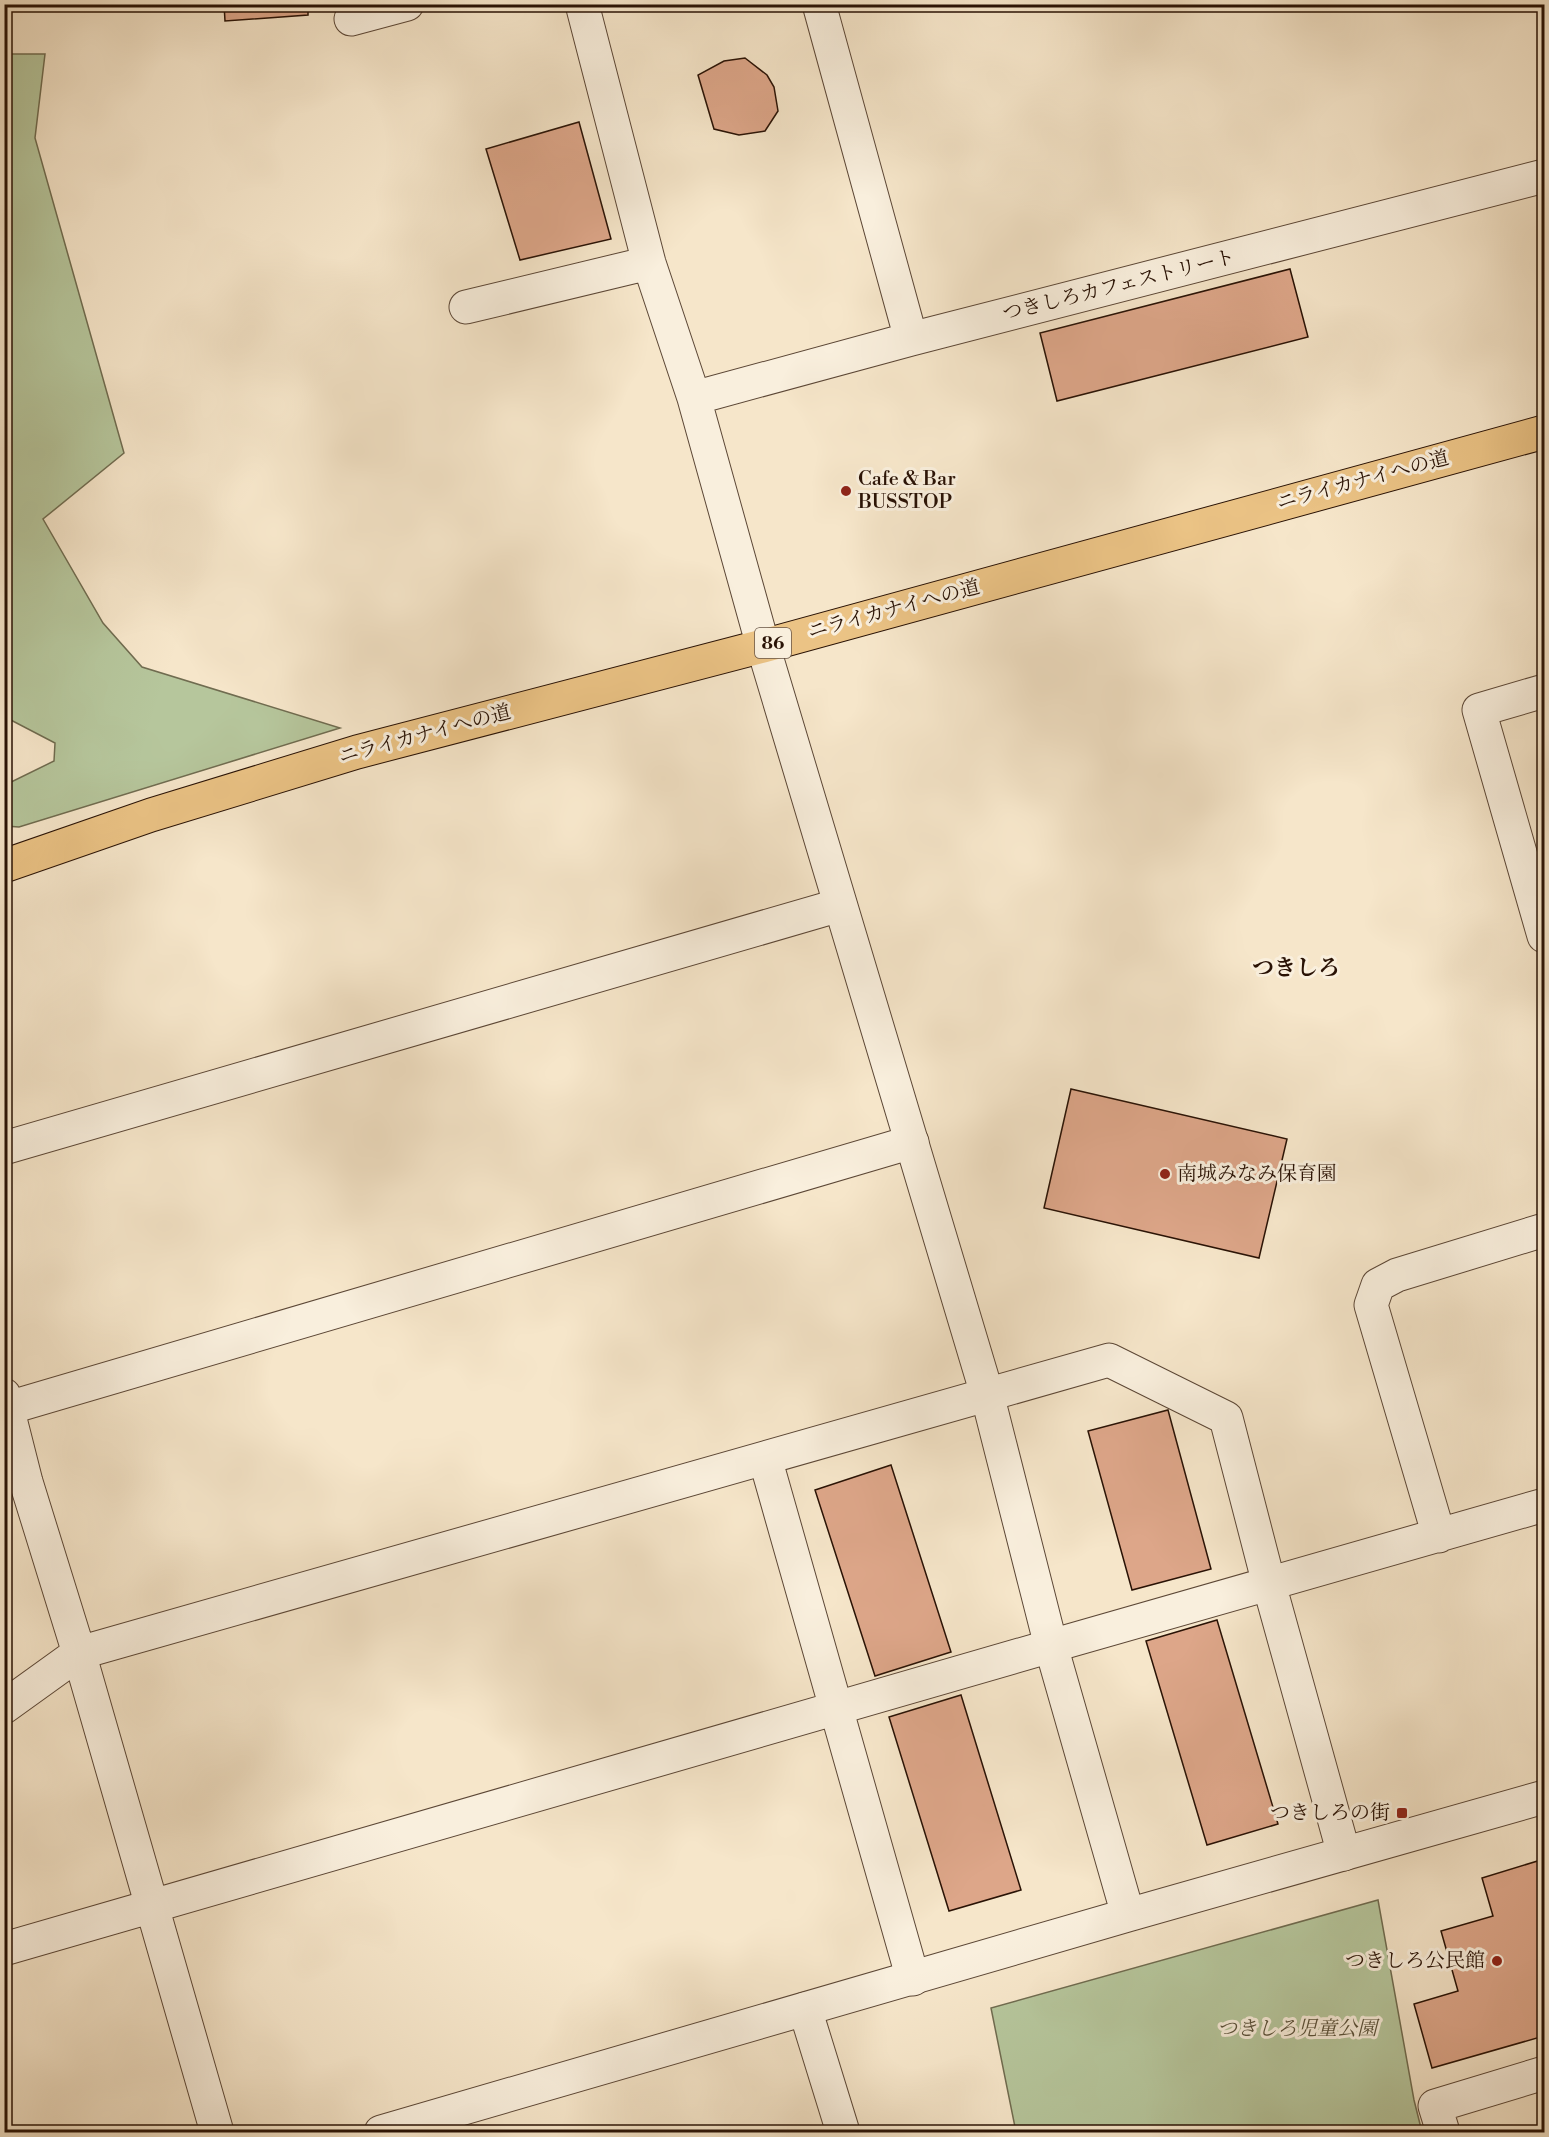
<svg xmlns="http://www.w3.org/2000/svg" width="1549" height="2137" viewBox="0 0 1549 2137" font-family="'Libre Bodoni','Noto Serif JP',serif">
<rect width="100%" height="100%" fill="#f6e6ca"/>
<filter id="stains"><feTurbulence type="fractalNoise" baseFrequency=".00333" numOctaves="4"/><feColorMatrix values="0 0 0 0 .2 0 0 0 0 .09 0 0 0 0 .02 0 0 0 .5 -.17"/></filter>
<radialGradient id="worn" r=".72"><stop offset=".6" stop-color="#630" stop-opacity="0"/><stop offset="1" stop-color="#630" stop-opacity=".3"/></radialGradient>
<path fill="#b6c69c" stroke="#706c50" stroke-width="1.5" d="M5,54H45L35,138L124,453L43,519L103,623L142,667L340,728L19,827L5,826V785L54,761L55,743L5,717Z
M1378,1900L1414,2100L1422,2132H1016L991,2008Z"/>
<path fill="#dda689" stroke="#291205" stroke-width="1.5" d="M224,4H308V15L225,21Z
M745,58L767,75L774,87L778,111L765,131L739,135L714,129L698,75L724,61Z
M579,122L611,239L520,260L486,149Z
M1290,269L1308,337L1057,401L1040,333Z
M1071,1089L1287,1139L1259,1258L1044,1208Z
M1168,1410L1211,1569L1132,1590L1088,1431Z
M891,1465L951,1652L875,1676L815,1490Z
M1217,1620L1278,1824L1207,1845L1146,1641Z
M961,1695L1021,1890L949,1911L889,1717Z
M1544,1859V2036L1432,2068L1414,2004L1458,1991L1441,1931L1493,1916L1482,1878Z"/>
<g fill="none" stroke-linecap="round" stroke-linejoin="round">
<g stroke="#5c4736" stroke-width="35">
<path id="minor" d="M582,4L649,263L694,398L763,646
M819,4L911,339
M351,19L407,4
M466,307L649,263
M694,398L911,339L1544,176
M1544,691L1479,710L1544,936
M4,1148L840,905
M4,1395L26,1482L79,1653L217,2132
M8,1408L912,1142
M765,1458L913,1979
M1439,1536L1371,1305L1378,1285L1397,1275L1544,1230
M4,1707L79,1653L1109,1360L1226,1418L1269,1584L1344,1854
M4,1949L1051,1646L1544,1505
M805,2009L843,2132
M1443,2132L1435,2106L1544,2073"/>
</g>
<g stroke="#5c4736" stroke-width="35">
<path id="tertiary" d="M763,646L987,1394L1051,1646L1128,1915
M381,2132L1128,1915L1544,1797"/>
</g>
<g stroke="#291205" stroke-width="35">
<path id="primary" d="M4,866L151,815L357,752L763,646L1544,432"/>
</g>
<use href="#minor" stroke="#f9efdd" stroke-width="33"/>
<use href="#tertiary" stroke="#f9efdd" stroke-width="33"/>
<use href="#primary" stroke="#ebc385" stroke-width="33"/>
</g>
<g fill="#8f2418" stroke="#f9efdd" stroke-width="2">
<circle cx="846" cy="491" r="6"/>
<circle cx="1165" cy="1174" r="6"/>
<rect x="1396" y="1807" width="12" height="12" rx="3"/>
<circle cx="1497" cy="1961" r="6"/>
</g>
<g text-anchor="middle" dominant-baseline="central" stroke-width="6" stroke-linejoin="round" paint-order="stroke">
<rect fill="#f9efdd" stroke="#675446" stroke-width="1.5" x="755" y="628" width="36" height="30" rx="4.5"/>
<g font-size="18" font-weight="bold" fill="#291205">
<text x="773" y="643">86</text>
</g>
<g font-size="20" fill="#291205" stroke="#f9efdd">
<text transform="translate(1119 286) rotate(-14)">つきしろカフェストリート</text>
<text transform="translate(1363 481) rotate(-15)">ニライカナイへの道</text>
<text transform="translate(894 610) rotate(-15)">ニライカナイへの道</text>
<text transform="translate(425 735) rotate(-15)">ニライカナイへの道</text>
</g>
<g font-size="20" fill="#291205" stroke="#f9efdd" text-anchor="start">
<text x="858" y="479">Cafe &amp; Bar<tspan x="858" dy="23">BUSSTOP</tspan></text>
<text x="1177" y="1174">南城みなみ保育園</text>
<text x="1390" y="1813" text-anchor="end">つきしろの街</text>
<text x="1485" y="1961" text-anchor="end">つきしろ公民館</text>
</g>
<g font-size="20" font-style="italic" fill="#5a513a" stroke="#f9efdd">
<text x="1297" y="2029">つきしろ児童公園</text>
</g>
<g font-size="22" font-weight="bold" fill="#291205" stroke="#f9efdd">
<text x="1296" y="968">つきしろ</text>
</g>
</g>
<rect width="1549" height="2137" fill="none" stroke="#f6e6ca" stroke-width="24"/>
<rect x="6" y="6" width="1537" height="2125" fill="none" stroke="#291205" stroke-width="3"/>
<rect x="12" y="12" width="1525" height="2113" fill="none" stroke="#291205" stroke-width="1.5"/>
<rect width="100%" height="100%" filter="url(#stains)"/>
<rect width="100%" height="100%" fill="url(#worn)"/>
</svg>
